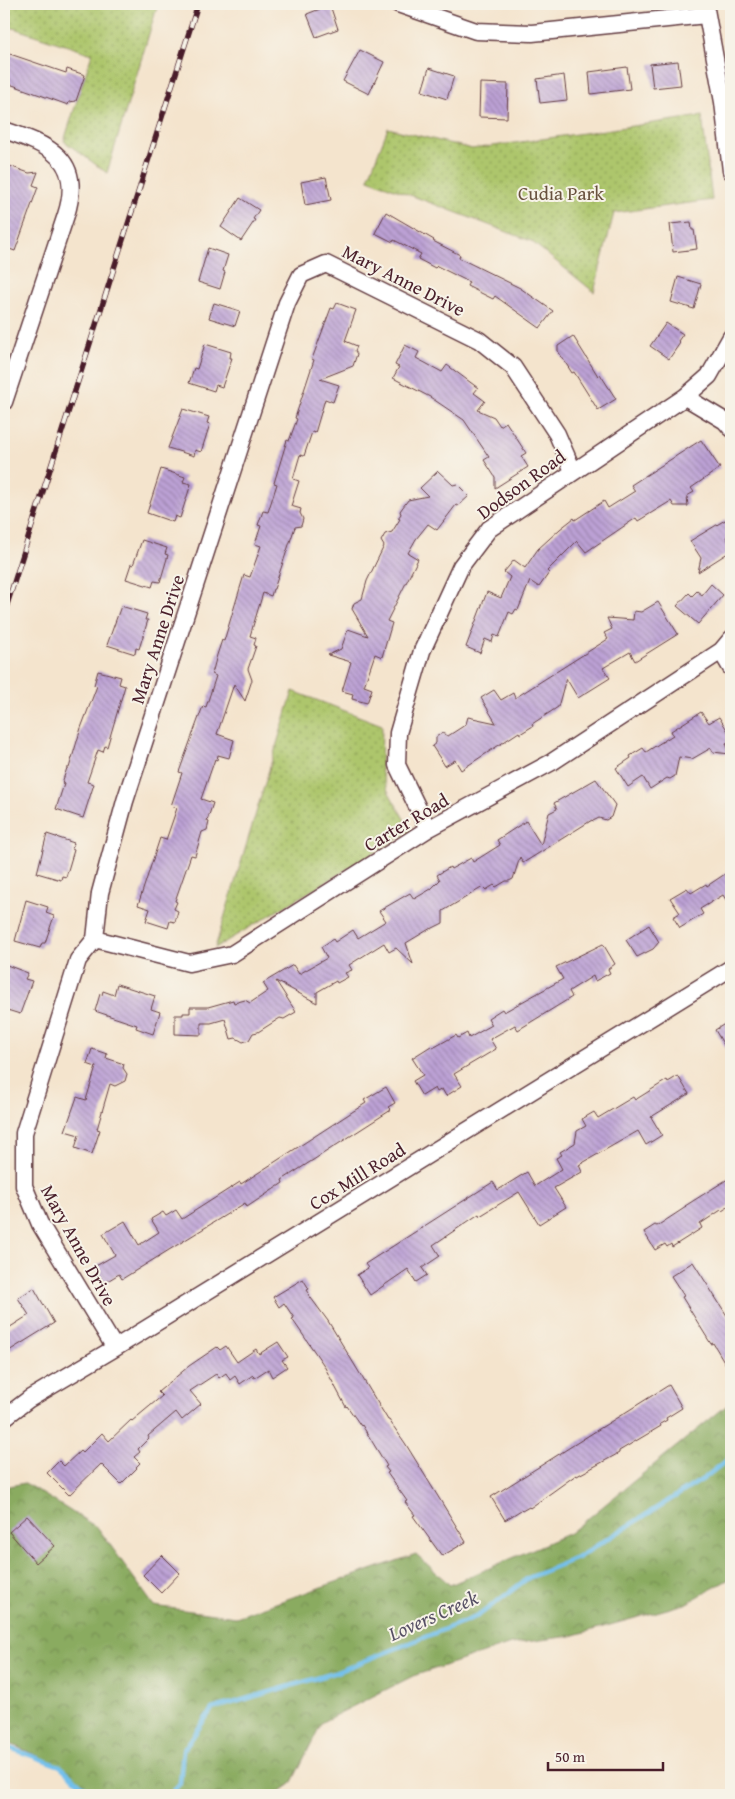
<svg xmlns="http://www.w3.org/2000/svg" width="735" height="1799" viewBox="0 0 735 1799" font-family="'Gentium Book Plus',serif">
<defs>
<pattern id="grass-dots" width="8" height="8" patternUnits="userSpaceOnUse" patternTransform="scale(1.25)"><rect width="8" height="8" fill="#adc66c"/><path d="M2 2h.1M6 6h.1" fill="none" stroke="#8fa059" stroke-width="1.8" stroke-linecap="round"/></pattern>
<pattern id="forest-crowns" width="20" height="18" patternUnits="userSpaceOnUse" patternTransform="scale(1.25)"><rect width="20" height="18" fill="#8aab60"/><path d="M2 6a3 3 0 1 1 6 0M12 15a3 3 0 1 1 6 0" fill="none" stroke="#738b4f"/></pattern>
<pattern id="building-back-hatch" width="6" height="6" patternUnits="userSpaceOnUse" patternTransform="scale(1.25)"><rect width="6" height="6" fill="#bca1d5"/><path d="M-1 5l2 2M0 0l6 6M5-1l2 2" fill="none" stroke="#9b83ad"/></pattern>
</defs>
<rect width="100%" height="100%" fill="#f7f3e8"/>
<filter id="ink" filterUnits="userSpaceOnUse"><feTurbulence type="fractalNoise" baseFrequency=".02" numOctaves="2"/><feDisplacementMap in="SourceGraphic" scale="10" xChannelSelector="R" yChannelSelector="G"/><feConvolveMatrix kernelMatrix="1 2 1 2 8 2 1 2 1" color-interpolation-filters="sRGB"/></filter>
<filter id="wash" filterUnits="userSpaceOnUse"><feTurbulence type="fractalNoise" baseFrequency=".0096" numOctaves="4" result="noise"/><feDisplacementMap in="SourceGraphic" scale="20" xChannelSelector="R" yChannelSelector="G"/><feGaussianBlur stdDeviation="1.12" result="paint"/><feColorMatrix in="noise" values="0 0 0 0 0 0 0 0 0 0 0 0 0 0 0 0 0 1.4 0 .05"/><feComposite in="paint" operator="in"/></filter>
<g filter="url(#wash)">
<rect width="100%" height="100%" fill="#f4e4cd"/>
<path fill="url(#grass-dots)" stroke="#7c724c" d="M4,4H158L107,173L64,141L92,54L4,25Z
M702,116L712,200L614,213L594,292L531,241L368,179L388,128L472,149Z
M293,691L382,725L381,771L388,791L411,831L215,948Z"/>
<path fill="url(#forest-crowns)" stroke="#6a6546" d="M731,1402V1578L685,1604L571,1636L511,1644L413,1676L322,1722L291,1784L275,1795H94L60,1766L4,1741V1487L25,1483L98,1528L154,1606L236,1617L416,1554L450,1585L570,1533Z"/>
<g fill="none" stroke-linecap="round" stroke-linejoin="round">
<path stroke="#71bfec" stroke-width="4.5" d="M4,1746L60,1766L94,1795
M170,1795L180,1783L183,1751L212,1709L334,1673L478,1616L528,1578L577,1558L703,1479L731,1457"/>
</g>
<g id="blocks">
<path fill="url(#building-back-hatch)" d="M330,5L338,29L316,37L307,14Z
M360,50L384,62L369,94L343,81Z
M4,52L66,73L67,69L85,75L76,101L69,102L68,105L4,82Z
M678,61L681,85L653,88L650,64Z
M627,67L630,89L591,94L589,72Z
M429,68L454,76L447,99L422,91Z
M564,75L567,100L540,103L537,79Z
M480,83L508,84L507,118L479,117Z
M4,164L29,173L38,172L33,185L38,187L15,251L4,247Z
M326,177L331,200L305,205L301,182Z
M240,198L259,210L253,219L255,220L241,241L221,227Z
M386,212L434,240L433,241L460,255L459,258L520,288L553,311L540,328L495,296L493,299L467,286L469,282L437,266L435,268L418,259L421,254L394,240L393,242L375,233Z
M691,222L692,230H694L697,249L673,252L670,224Z
M208,248L228,255L223,271L225,272L220,289L198,282Z
M678,277L701,284L694,309L671,302Z
M214,303L240,311L235,326L209,318Z
M337,303L356,310L345,341L357,346L355,351L357,354L353,366L320,379L339,385L333,402L325,399L315,433L312,432L304,456L300,455L293,479L299,481L291,506L301,509L300,513L303,519L301,526L295,527L274,589H273L271,596L263,593L250,636L256,638L254,645L256,646L248,669L252,680L245,701L234,684L217,734L234,740L229,758L218,755L217,760L215,759L201,799L213,803L207,821L209,822L207,830L202,832L195,856L191,855L175,901L177,902L174,909L178,911L175,922L170,921L168,928L146,921L150,909L138,905L160,838L166,840L177,808L171,806L182,773L179,772L203,706L206,707L216,676L212,674L217,655L222,640L224,641L244,575L250,577L261,546L255,544L261,526L258,525L263,511L268,512L277,484L274,483L287,440L289,441L297,419L295,418L314,360L312,359L331,308L334,309Z
M666,323L683,334L678,341L680,343L669,359L650,346Z
M573,336L598,376L600,374L616,399L598,410L574,372L572,373L558,351V346Z
M205,344L231,352L230,358H232L222,387L216,385L214,391L189,383L194,368L197,369Z
M405,345L419,352L416,358L442,372L447,365L478,388L474,393L485,401L478,410L494,417L500,426L506,422L526,453L521,456L528,467L495,488V477L484,460L489,457L464,420L430,397L393,378L399,367L395,365Z
M183,409L209,417L207,423L210,424L201,452L195,450L194,456L168,448Z
M701,440L720,468L691,488L694,492L687,496L688,506H674L671,501L638,521L636,518L586,552L577,541L547,571L549,573L539,587L530,581L518,610L516,609L513,614L509,612L499,637L494,635L492,642L485,639L480,653L466,647L487,592L501,598L510,577L504,572L514,560L525,568L538,549L560,529L574,518L575,520L604,501L608,508L635,491L631,485Z
M161,469L185,477L183,482L191,484L180,518L175,516L173,522L147,513Z
M438,471L453,485L457,484L469,496L458,506L456,505L437,530L428,524L416,539L408,553L418,559L387,621L392,623L382,657L375,654L364,686L372,689L367,703L352,699L353,694L342,691L351,662L328,655L341,649L348,629L368,636L352,609L354,603L362,599L367,581L384,546L381,541L385,534L392,532L400,519L398,518L401,514L400,511L408,500L428,496L420,488Z
M725,520L731,529V534L726,537L731,545V551L698,572L701,558L690,541Z
M142,540L167,548L165,554L168,555L160,582L154,581L152,587L126,579L131,564L133,565Z
M711,584L723,595L698,624L677,606L689,593L692,596L697,591L702,595Z
M658,602L678,634L635,661L630,652L603,668L610,678L578,698L566,678L558,707L532,724L533,726L520,734L519,732L461,770L455,760L445,766L432,746L436,743V737L442,733L448,736L462,727L466,724L468,717L496,723L481,698L494,690L501,700L513,693L515,698L608,639L604,633L612,629L607,618L633,620L634,611L641,612Z
M121,606L147,614L145,620H148L139,649L136,648L135,654L107,645Z
M98,671L121,677L119,684L125,686L107,747L105,746L103,752L98,750L87,782L94,784L83,818L56,809L64,784L62,783L67,768H69L81,728L97,686L94,685Z
M701,712L709,723L719,717L731,736V740L726,743L730,754L713,752L711,748L692,759L679,757L675,776L670,779L667,778L650,789L643,777L628,787L616,768L631,758L630,756L643,748L646,752L673,735L671,731Z
M596,779L615,805L611,817L606,820L599,818L593,821L592,820L523,863L520,857L513,879L509,881H506L496,887L494,885L486,890L483,887L443,911V923L431,929V928L406,943L413,964L396,948L389,952L384,943L349,965L352,970L345,973L348,977L337,983L336,981L317,992V1003L276,981L296,1012L284,1019L280,1018L258,1032L253,1033L249,1040L243,1042L236,1038L231,1039L225,1019L211,1023H201V1035L175,1034V1015H183V1013H190V1007H208L233,1000L234,1003L245,1000L250,1003L268,991L263,983L293,965L299,974L327,958L321,947L333,939L335,942L353,930L358,938L386,921L379,911L410,893L414,899L431,889L440,880L437,875L450,867L451,869L471,858L473,862L500,845L497,840L526,821L541,845L549,813L557,809L554,803Z
M47,834L74,843L72,849L74,850L66,877L62,876L61,880L37,873Z
M731,870V908L723,895L700,909L703,914L680,928L673,917L680,913L670,898L687,888L691,893L706,884L707,886Z
M26,900L48,907L46,913L54,916L45,943H42L40,948L15,941Z
M649,925L659,942L653,949L637,957L626,940Z
M603,944L615,964L608,969L610,973L595,981L593,976L569,991L572,997L518,1030L515,1025L490,1039L496,1049L454,1074L462,1086L446,1096L442,1089L437,1092L435,1088L422,1096L413,1081L423,1075L412,1058L431,1046L433,1048L456,1035L458,1038L467,1033L469,1038L492,1025L488,1018L502,1009L504,1012L563,979L556,967Z
M4,964L28,973L25,979L32,981L20,1014L4,1009Z
M117,984L155,996L151,1009L160,1012L153,1034L136,1028L137,1025L95,1011L100,994L102,995L103,991L114,995Z
M731,1020V1057L715,1030Z
M92,1049L107,1054L106,1058L124,1064L123,1068L127,1074L125,1081L115,1086L110,1084L97,1129L100,1130L92,1154L75,1148L79,1135L65,1131L77,1097L86,1100L96,1067L87,1064Z
M678,1076L689,1094L651,1117L662,1135L646,1145L638,1131L579,1165L582,1172L554,1188L566,1207L539,1224L519,1192L480,1216L479,1214L433,1245L440,1256L422,1268L427,1275L416,1282L408,1269L370,1295L357,1275L368,1268L365,1264L493,1182L498,1190L527,1172L535,1186L562,1169L556,1158L562,1155L560,1152L575,1143L577,1131L586,1126L582,1119L594,1112L598,1118L633,1097L635,1100L667,1080L668,1082Z
M386,1087L395,1103L388,1107L391,1110L282,1180L283,1183L247,1207L245,1203L122,1279L119,1274L104,1283L94,1267L115,1255L103,1234L125,1221L139,1245L159,1232L151,1219L163,1212L166,1216L176,1210L182,1219L240,1182L241,1184L366,1103L364,1100Z
M731,1177V1205L722,1211L721,1210L700,1224L702,1228L672,1247L671,1244L667,1247L665,1244L655,1250L644,1232L655,1225L657,1226L686,1207L685,1206Z
M693,1262L731,1322V1373L713,1343L711,1344L682,1297L684,1296L671,1276Z
M303,1279L309,1289L307,1290L309,1293L308,1294L328,1321L388,1420H389L405,1443L466,1542L442,1556L413,1516L415,1515L405,1502L407,1501L387,1473L389,1472L385,1467L387,1466L362,1425L361,1426L347,1406L346,1407L323,1364L292,1319L294,1318L284,1303L279,1307L273,1297Z
M34,1288L54,1323L4,1354V1331L29,1315L18,1298Z
M278,1342L288,1357L282,1360L287,1367L272,1377L268,1369L254,1378L253,1375L240,1384L235,1376L230,1380L226,1373L219,1378L216,1374L190,1391L201,1404L182,1420L176,1412L148,1436L149,1438L138,1449L140,1452L134,1457L140,1463L136,1467L137,1468L121,1484L101,1464L69,1495L47,1473L59,1461L64,1466L80,1451L82,1453L102,1433L109,1441L131,1420L132,1421L162,1396L158,1392L189,1366L217,1347L220,1350L226,1346L237,1362L256,1349L259,1354Z
M669,1385L682,1408L666,1418L667,1420L660,1424L661,1426L619,1451V1453L577,1476L576,1475L530,1508L529,1507L522,1511L521,1510L505,1520L491,1497Z
M27,1516L55,1546L36,1563L9,1532Z
M162,1555L180,1573L161,1593L143,1575Z"/>
</g>
</g>
<g filter="url(#ink)">
<use href="#blocks" fill-opacity="0" stroke="#643d43" stroke-width="1"/>
<g fill="none" stroke-linecap="round" stroke-linejoin="round">
<g stroke="#643d43" stroke-width="19">
<path id="minor" d="M398,4L476,31L532,33L706,15
M705,4L723,102L731,171
M4,130C49,145 84,159 66,215L4,402
M685,397L725,421L731,428
M721,651L731,668
M428,829L397,765L398,733L422,651L461,566L489,529L685,397L709,376L731,337
M95,939L189,963L232,954L428,829L552,762L721,651L731,639
M115,1348L40,1224L24,1186V1133L78,960L95,939L100,893L125,801L287,303L301,275L326,264L479,340L513,367L557,434L573,471
M4,1418L29,1399L115,1348L731,968"/>
</g>
<use href="#minor" stroke="#fff" stroke-width="16"/>
<g stroke="#4a1f2b" stroke-width="5.5">
<path id="rail" d="M4,614L198,4"/>
</g>
<use href="#rail" stroke="#f7f3e8" stroke-width="4" stroke-dasharray="11" stroke-linecap="butt"/>
</g>
</g>
<g text-anchor="middle" dominant-baseline="central" stroke-width="4" stroke-linejoin="round" paint-order="stroke">
<g font-size="19" fill="#68513e" stroke="#f7f3e8">
<text x="561" y="193">Cudia Park</text>
</g>
<g font-size="19" fill="#4a1f2b" stroke="#f7f3e8">
<text transform="translate(404 280) rotate(27)">Mary Anne Drive</text>
<text transform="translate(521 484) rotate(-36)">Dodson Road</text>
<text transform="translate(157 639) rotate(-72)">Mary Anne Drive</text>
<text transform="translate(406 822) rotate(-31)">Carter Road</text>
<text transform="translate(357 1176) rotate(-32)">Cox Mill Road</text>
<text transform="translate(79 1245) rotate(61)">Mary Anne Drive</text>
</g>
<g font-size="20" font-style="italic" fill="#564f65" stroke="#f7f3e8">
<text transform="translate(433 1615) rotate(-24)">Lovers Creek</text>
</g>
</g>
<rect width="735" height="1799" fill="none" stroke="#f7f3e8" stroke-width="20"/>
<path d="M548 1762v8h115v-8" fill="none" stroke="#4a1f2b" stroke-width="2.5"/>
<text x="555" y="1762" font-size="15" fill="#4a1f2b" stroke="#f7f3e8" stroke-width="4" paint-order="stroke">50 m</text>
</svg>
